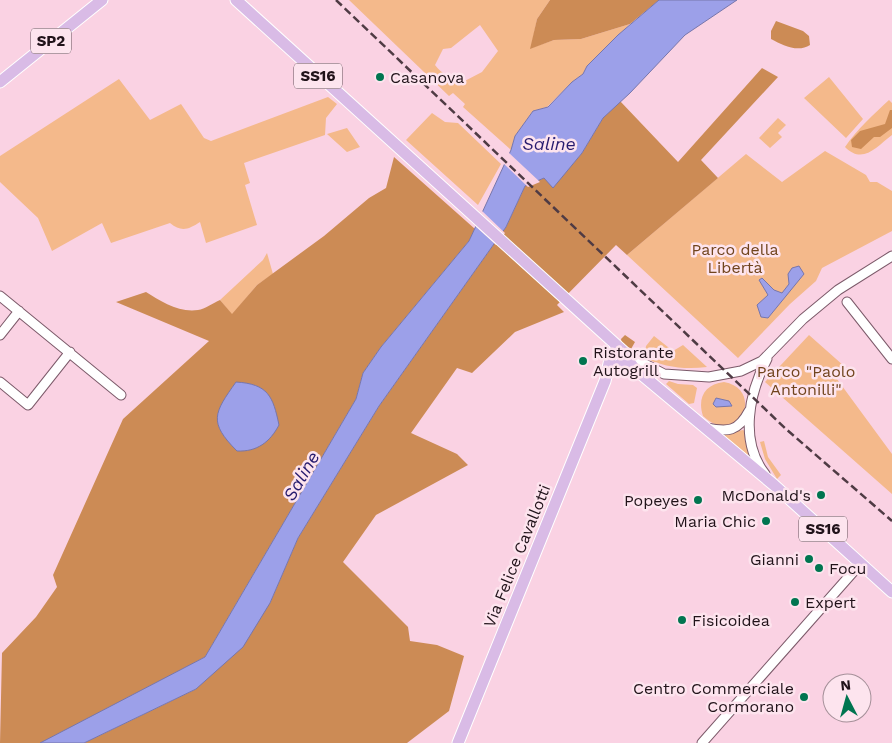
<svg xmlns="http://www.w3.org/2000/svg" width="892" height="743" viewBox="0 0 892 743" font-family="'Work Sans',sans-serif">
<rect width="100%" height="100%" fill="#fad2e3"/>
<path fill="#f4b98b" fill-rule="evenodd" d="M349,0H550L537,19L531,48L554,40L581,39L630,24L587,66L583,74L572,82L547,107L533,111L515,136L511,150L463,107L465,104L453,93L449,96ZM480,25L498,51L482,72L459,84C451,76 442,75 435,65L443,49L451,48Z
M829,77L863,119L846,138L804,98Z
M119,79L150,120L181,104L204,138L211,141L328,97L337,104L326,118L325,135L244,163L250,183L245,185L257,225L206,243L200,222C188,230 181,232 170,223L111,243L102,223L52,251L38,218L0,182V156Z
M889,100L892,103V135C876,147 863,165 845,147C857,129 873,115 889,100Z
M432,113L445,122L458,123L501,164L478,205L406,140Z
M778,118L786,125L778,133L782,137L770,148L759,138Z
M347,128L360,147L347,152L327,134Z
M825,151L866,175L870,182H877L892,191V231L822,268L816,281L790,304L738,358L627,255L746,154L782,182Z
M267,253L273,274L257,285L232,315L220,300L263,260Z
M809,335L844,366L834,375L892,454V494L765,382Z
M654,336L673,351L683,345L707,367C684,370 664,367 642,357L645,354L646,346Z
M669,381L678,384L693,385L697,388L694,403L689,404L666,384Z
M724,382C765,389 740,450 703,416C697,398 705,384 724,382Z
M743,430L747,433L749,454L745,456L725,438V434Z
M764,441L768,457L781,475L777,479L765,459L760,442Z"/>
<path fill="#cc8b55" d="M550,0H659L630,24L581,39L554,40L530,49L537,19Z
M776,21L803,31L809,36L810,45C798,53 782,45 771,39V31Z
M762,68L778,77L701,160L718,178L627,255L616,245L557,305L564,312L515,332L472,373L457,368L411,433L457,454L468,465L376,515L343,562L408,627L410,641L437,645L464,656L449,711L407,743H84L196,689L270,603L298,538L379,406L506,227L525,186L544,178L553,187L582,153L603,118L620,101L678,162Z
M890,110H892V128L880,137H874L861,149L852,147L851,140L860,131L885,124Z
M394,157L475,229L469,241L381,347L363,373L356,399L205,657L49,740L40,743H0L2,653L36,617L57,587L53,575L123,419L209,341L116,302L146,292C160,301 179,313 198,310C205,309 213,303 220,300L232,314L257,285L324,236L369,198L386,188Z
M625,335L635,342L631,349L622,344L621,339Z"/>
<path fill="#9ca0e9" stroke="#7776ab" d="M659,0H737L685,35L630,93L603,118L582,153L553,188L544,178L525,186L506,227L379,406L298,538L270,603L243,647L196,689L84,743H40L205,657L356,399L363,373L381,347L469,241L511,150L515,136L533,111L548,107L572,82L583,74L587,66L618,35Z
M799,266L804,274L768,318L761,317L757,305L768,295L759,280L762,278L774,290L782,293L789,284L788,274L792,268Z
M236,382C268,384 273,396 279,425C270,442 257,452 237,451C208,422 214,413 236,382Z
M716,398L729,401L732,406L716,407L713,404Z"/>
<path fill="#fad2e3" d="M508,152L540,182L528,187L503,163Z
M481,210L505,233L496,245L474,225Z"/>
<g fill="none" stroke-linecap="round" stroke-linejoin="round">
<g stroke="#7c5a6a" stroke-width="11">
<path id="minor" d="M0,296L121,395
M847,302L892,359
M0,335L19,311
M626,354L664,374L709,377L741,371L762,361L803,319L838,290L892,256
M0,382L28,405L70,352
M706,428C728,432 738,432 749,411
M765,474C739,441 749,393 767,359
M702,743L861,563"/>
</g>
<g stroke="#fff" stroke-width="13">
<path id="major" d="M236,0L623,351L626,354L625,360L619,365
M0,82L102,0
M626,358L635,369L774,485L892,592
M458,743L605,381L611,355L616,350L623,351"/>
</g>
<use href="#minor" stroke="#fff" stroke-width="9"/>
<use href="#major" stroke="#d9bbe6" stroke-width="11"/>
<path stroke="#4f3b44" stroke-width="2.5" stroke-dasharray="8 4" stroke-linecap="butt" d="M336,0L786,429L892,521"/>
</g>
<g fill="#007550" stroke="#fde4ee" stroke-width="2">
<circle cx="380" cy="77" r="5"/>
<circle cx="583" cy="361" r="5"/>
<circle cx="821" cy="495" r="5"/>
<circle cx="698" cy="500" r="5"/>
<circle cx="766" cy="521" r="5"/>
<circle cx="809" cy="559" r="5"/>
<circle cx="819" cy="568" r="5"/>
<circle cx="795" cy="602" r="5"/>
<circle cx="682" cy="620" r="5"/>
<circle cx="804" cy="697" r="5"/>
</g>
<g text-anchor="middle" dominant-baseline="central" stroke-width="5" stroke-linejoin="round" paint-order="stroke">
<g fill="#fde4ee" stroke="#63525a" stroke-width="1">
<rect x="31" y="28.5" width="40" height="25" rx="4"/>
<rect x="294" y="63.5" width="48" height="25" rx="4"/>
<rect x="799" y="516.5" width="48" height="25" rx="4"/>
</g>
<g font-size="15" font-weight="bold" fill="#21131a">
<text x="51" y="41">SP2</text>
<text x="318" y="76">SS16</text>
<text x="823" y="529">SS16</text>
</g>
<g font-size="16" fill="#21131a" stroke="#fde4ee" text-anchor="start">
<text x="390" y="77">Casanova</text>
<text x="593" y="352">Ristorante<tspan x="593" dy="18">Autogrill</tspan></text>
<text x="811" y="495" text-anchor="end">McDonald's</text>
<text x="688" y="500" text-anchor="end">Popeyes</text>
<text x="756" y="521" text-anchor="end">Maria Chic</text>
<text x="799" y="559" text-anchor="end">Gianni</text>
<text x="829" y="568">Focu</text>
<text x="805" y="602">Expert</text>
<text x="692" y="620">Fisicoidea</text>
<text x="794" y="688" text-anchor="end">Centro Commerciale<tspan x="794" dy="18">Cormorano</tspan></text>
</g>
<g font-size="16" fill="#71441d" stroke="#fde4ee">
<text x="735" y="249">Parco della<tspan x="735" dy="18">Libertà</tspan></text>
<text x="806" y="371">Parco "Paolo<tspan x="806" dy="18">Antonilli"</tspan></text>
</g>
<g font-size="16" fill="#21131a" stroke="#fde4ee">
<text transform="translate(517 556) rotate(-68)">Via Felice Cavallotti</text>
</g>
<g font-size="18" font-style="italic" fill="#271b6e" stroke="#fde4ee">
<text x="549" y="143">Saline</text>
<text transform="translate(301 476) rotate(-60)">Saline</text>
</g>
</g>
<g transform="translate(847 698) rotate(354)"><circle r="24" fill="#fde4ee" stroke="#a59099"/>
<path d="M0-4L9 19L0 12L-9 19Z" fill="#007550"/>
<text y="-8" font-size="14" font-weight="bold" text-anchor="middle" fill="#21131a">N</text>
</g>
</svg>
